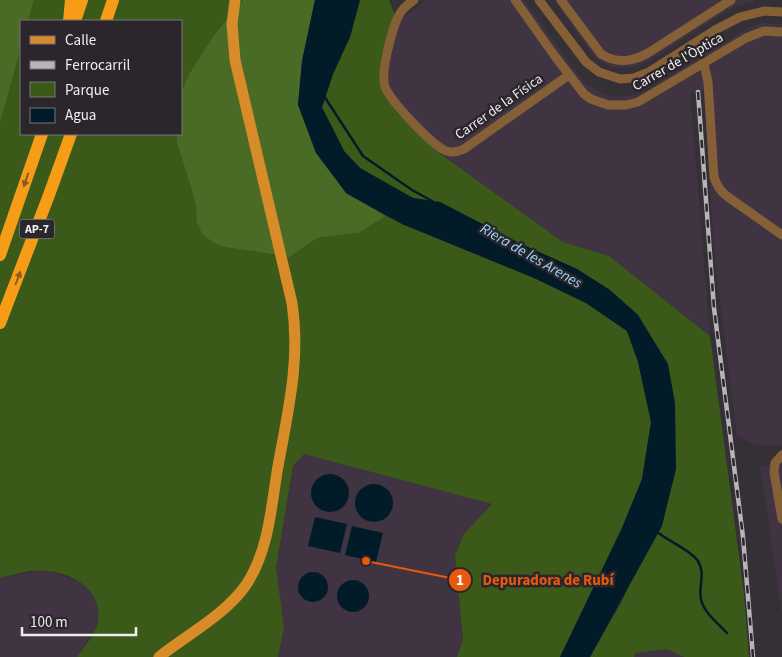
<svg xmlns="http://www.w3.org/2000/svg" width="782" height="657" viewBox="0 0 782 657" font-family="'Source Sans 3',sans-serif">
<rect width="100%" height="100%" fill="#352f36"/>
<path fill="#403443" d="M426,0H524L584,82L602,93L613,97L636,95L647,90L746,29L761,23L782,24V445H756L737,436L715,262L704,92H690L710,336L609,256L563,242L442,155L399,115L383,92L379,82L394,13L408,14Z
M554,0H778H756L732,8L650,60L636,66L623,68L611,67L595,58Z
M304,454L492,504L464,534L455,555L463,640L457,657H278L284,627L276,568L293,466Z
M782,465V614L760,466Z
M44,570L74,579L89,588L98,603L99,613L95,630L77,657H0V578Z
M667,649L684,657H634L636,653Z"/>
<path fill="#3b5a19" d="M34,0H243L214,35L189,74L181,92V21H28Z
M360,0H389L394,13L379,82L383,92L399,115L442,155L563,242L609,256L710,336L744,594L749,657H684L667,649L636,653L634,657H590L622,601L676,469L638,315L610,290L577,269L519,243L440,202L413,198L360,168L344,151L322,108L333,74L350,37Z
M21,48V134H176L177,143L195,201V210L224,247L290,257L317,238L359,233L386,216L402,224L534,278L586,303L627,331L638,362L651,422L642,479L622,528L560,657H457L463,640L455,555L464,534L492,504L304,454L293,466L276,568L284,627L278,657H77C83,648 92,638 96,628C108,594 76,573 46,571C31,569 14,575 0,578V123Z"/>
<path fill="#496b26" d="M0,0H34L28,21H21V48L0,123Z
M243,0H315L302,61L298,105L346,193L386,216L359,233L317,238L290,257L224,247L216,244L203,235L197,223L195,201L177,143L176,134H181V92L189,74L214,35Z"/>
<path fill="#011c28" d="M315,0H360L350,37L333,74L322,107L344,151L360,168L413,198L440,202L519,243L577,269L610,290L638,315L668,364L675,403L676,469L662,526L590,657H560L622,528L642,479L651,422L638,362L627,331L586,303L534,278L402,224L346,193L316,153L298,105L302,61Z
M311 493a19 19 0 1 1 38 0a19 19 0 1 1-38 0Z
M355 503a19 19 0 1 1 38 0a19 19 0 1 1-38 0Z
M315,517L347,524L340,553L308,546Z
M352,526L383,533L376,562L345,555Z
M298 587a15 15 0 1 1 30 0a15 15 0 1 1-30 0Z
M337 596a16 16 0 1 1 32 0a16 16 0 1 1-32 0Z"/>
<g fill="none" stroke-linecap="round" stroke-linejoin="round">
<path stroke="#011c28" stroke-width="2.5" d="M324,96L363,156L412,190L432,201
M656,531C667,541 690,549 698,561C706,574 698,587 701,599C703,612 719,624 727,633"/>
<path stroke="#856037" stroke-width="9" d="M414,0C408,4 401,10 398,17C392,30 380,73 385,87C392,103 431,144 446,151C453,153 458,152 464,149L569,75
M515,0L554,55L584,94L591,99L608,105H626L638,102L746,38L764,31L782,32
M539,0L586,62L599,72L620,79L634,78L649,72L715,30L740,17L764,11L782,12
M561,0L601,54C617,64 632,62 648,53L731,0
M704,64L708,82L714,177C717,186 720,191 728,197L782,235
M782,455L775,463L774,472L782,519"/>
<path stroke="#d78b29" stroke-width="11" d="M159,657C188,634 225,615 246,585C268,552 271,510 277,472C287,415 301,362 292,303L235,60L232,24L235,0"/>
<path stroke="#f79c16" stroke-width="12" d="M69,21L71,0
M75,21L82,0
M106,21L113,0
M0,255L42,134
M0,323L49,195L71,134"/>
<g stroke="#b9b4b9" stroke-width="4.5">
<path id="rail" d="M698,92L714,308L743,537L753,657"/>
</g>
<use href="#rail" stroke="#2b252c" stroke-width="2.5" stroke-dasharray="8" stroke-linecap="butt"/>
</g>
<defs><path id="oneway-solid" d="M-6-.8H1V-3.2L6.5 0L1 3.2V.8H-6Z" transform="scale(1.25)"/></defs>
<g fill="#875b22">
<use href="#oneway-solid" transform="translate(26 180) rotate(109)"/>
<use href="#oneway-solid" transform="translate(18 278) rotate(-69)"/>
</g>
<g text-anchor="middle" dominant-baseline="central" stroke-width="5" stroke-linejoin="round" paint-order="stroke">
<rect fill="#2b252c" stroke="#b5b0b5" stroke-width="1" x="19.5" y="219.5" width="35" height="19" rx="4"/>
<g font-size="12" font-weight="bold" fill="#f0ecf0">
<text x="37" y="229">AP-7</text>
</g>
<g font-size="14" fill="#f0ecf0" stroke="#2b252c">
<text transform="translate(678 62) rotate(-30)">Carrer de l'Òptica</text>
<text transform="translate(499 107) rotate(-35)">Carrer de la Física</text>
</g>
<g font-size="15" font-style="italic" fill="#98d9fa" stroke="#2b252c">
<text transform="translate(531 256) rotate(30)">Riera de les Arenes</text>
</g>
</g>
<path fill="none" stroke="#e8590c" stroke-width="2" d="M366 561L460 580"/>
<g fill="#e8590c" stroke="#2b252c" stroke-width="2">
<circle cx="366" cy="561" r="5"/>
<circle cx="460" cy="580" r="12"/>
</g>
<g font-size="15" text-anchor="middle" font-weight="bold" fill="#fff">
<text x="460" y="585">1</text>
</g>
<g font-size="15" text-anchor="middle" font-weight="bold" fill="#e8590c" stroke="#2b252c" stroke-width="5" stroke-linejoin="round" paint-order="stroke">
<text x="548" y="585">Depuradora de Rubí</text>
</g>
<rect x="20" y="20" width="162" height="115" fill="#2b252c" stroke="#7a757a"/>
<rect x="30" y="36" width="25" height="8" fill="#d78b29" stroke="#7a757a"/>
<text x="65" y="45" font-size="15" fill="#f0ecf0">Calle</text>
<rect x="30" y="61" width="25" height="8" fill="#b9b4b9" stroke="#7a757a"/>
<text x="65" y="70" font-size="15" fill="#f0ecf0">Ferrocarril</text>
<rect x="30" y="82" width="25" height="15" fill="#3b5a19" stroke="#7a757a"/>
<text x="65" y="95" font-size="15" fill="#f0ecf0">Parque</text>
<rect x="30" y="108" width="25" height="15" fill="#011c28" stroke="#7a757a"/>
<text x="65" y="120" font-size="15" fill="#f0ecf0">Agua</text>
<path d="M22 627v8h114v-8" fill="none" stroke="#f0ecf0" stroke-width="2.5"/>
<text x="30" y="627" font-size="15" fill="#f0ecf0" stroke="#2b252c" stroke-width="4" paint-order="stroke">100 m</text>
</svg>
